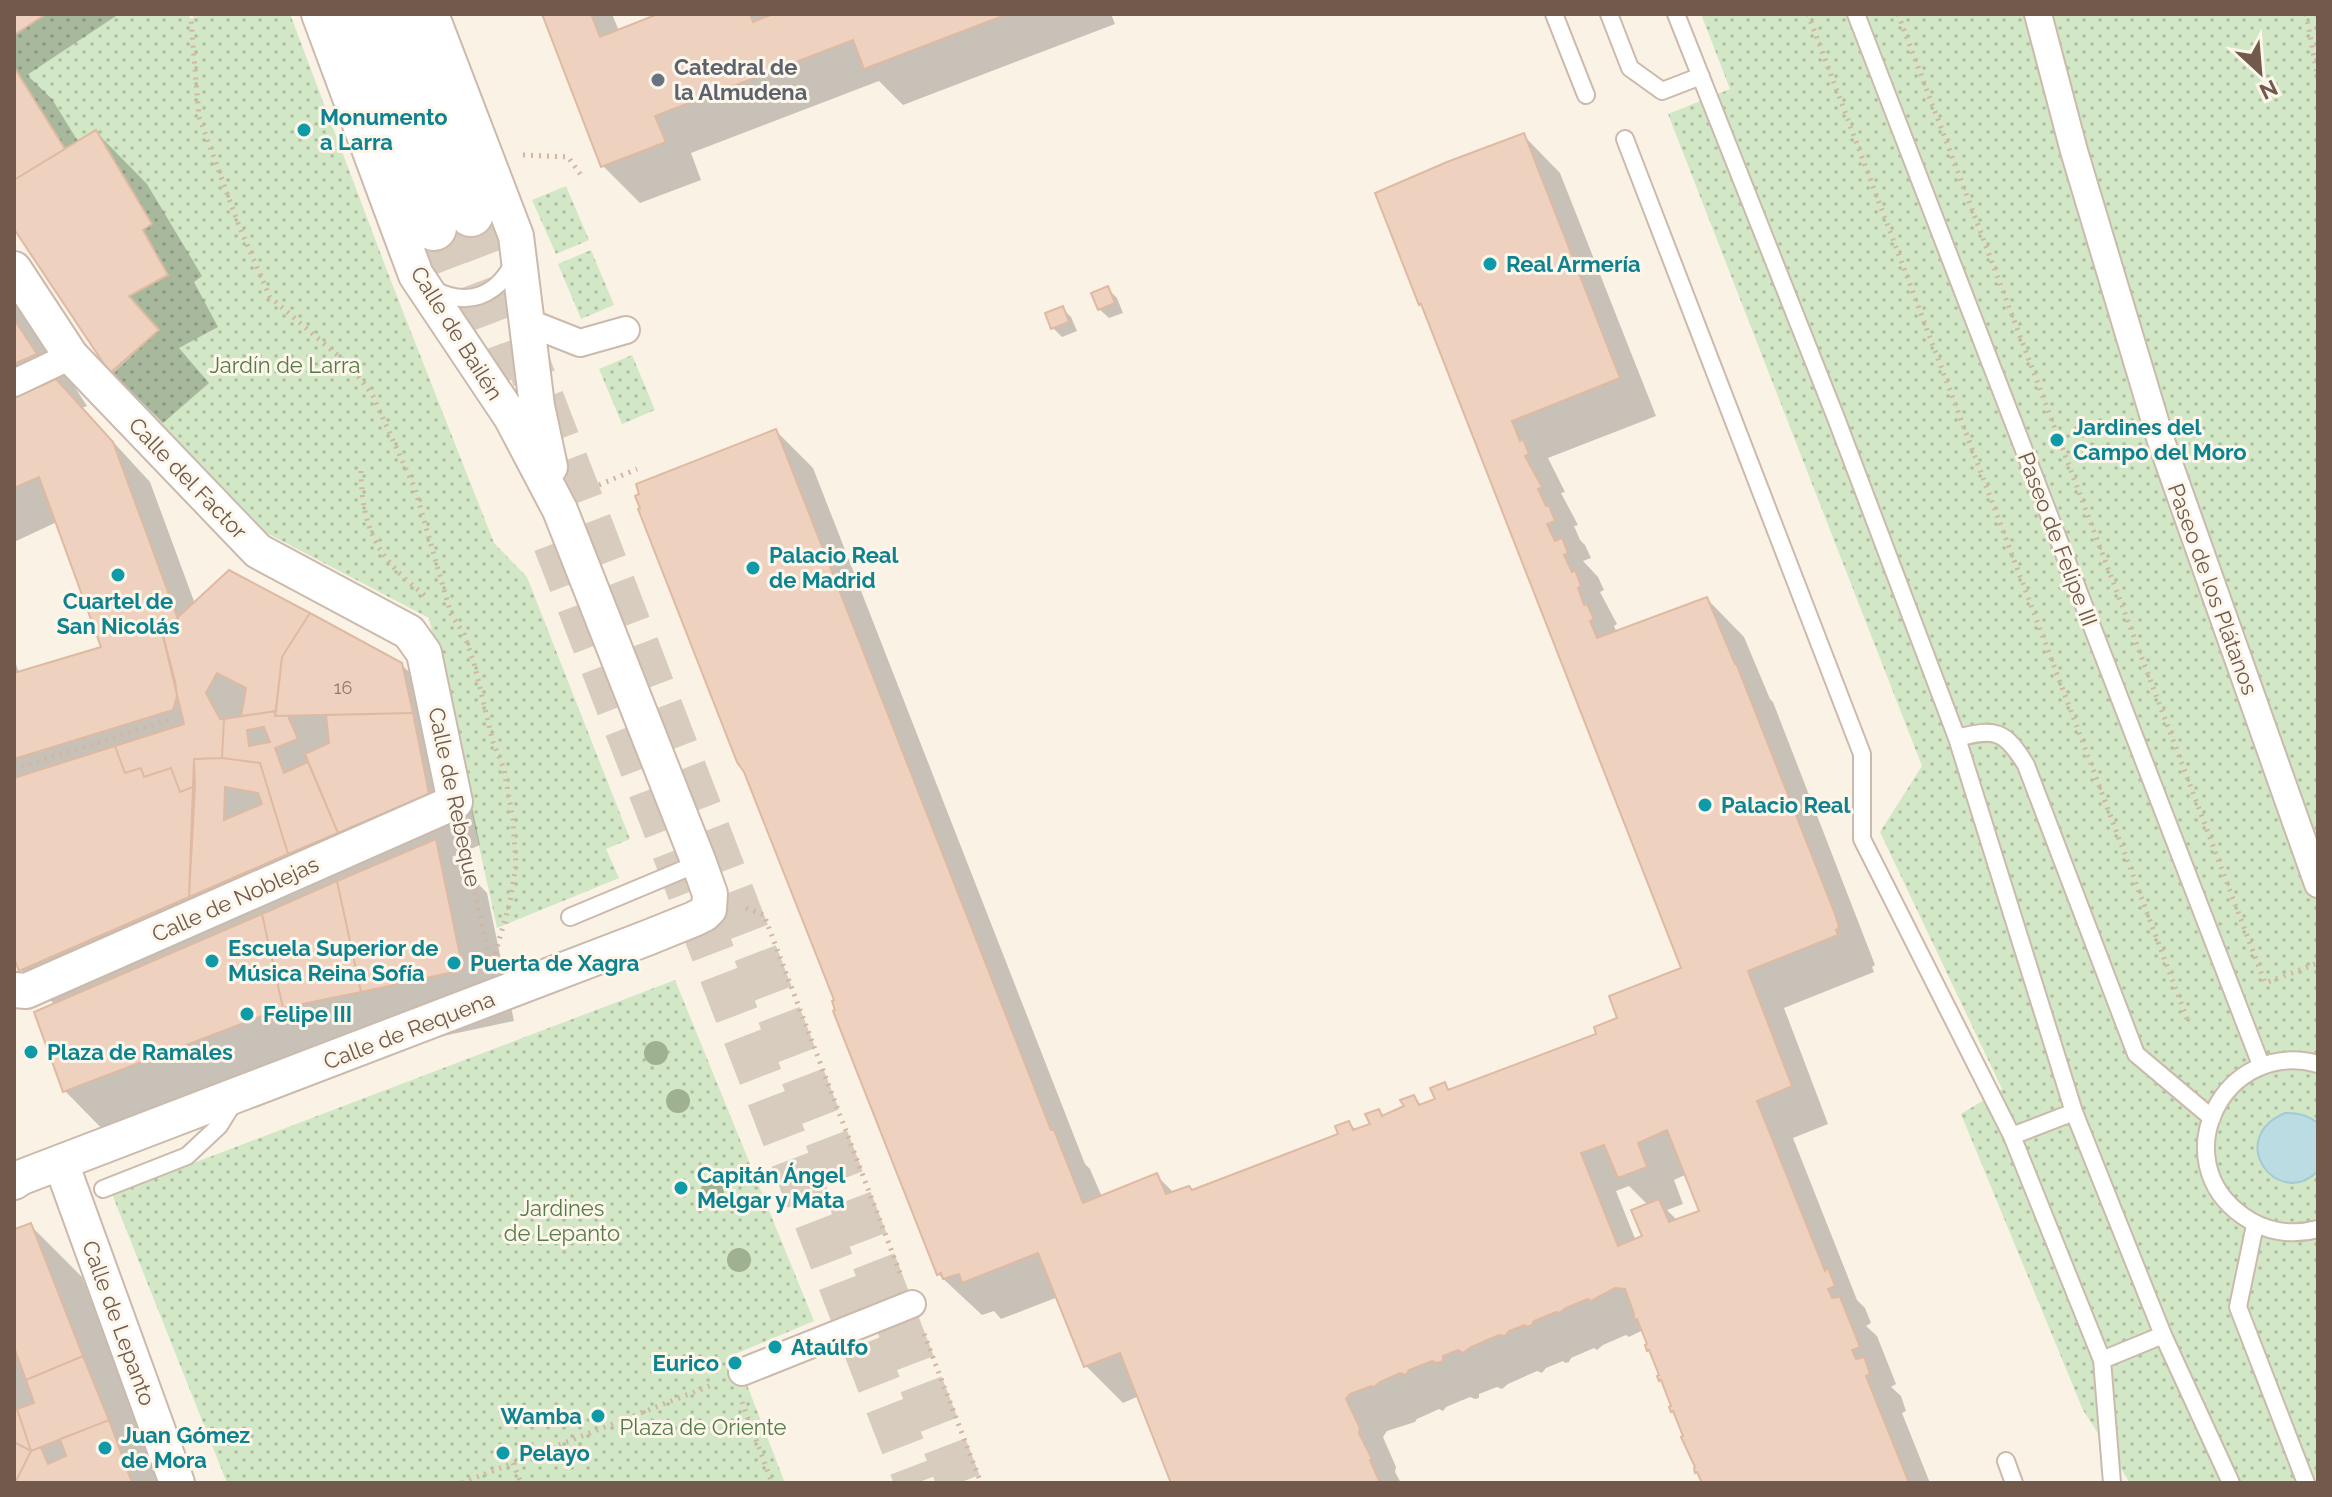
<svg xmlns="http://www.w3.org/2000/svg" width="2332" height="1497" viewBox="0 0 2332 1497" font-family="Raleway,sans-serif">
<defs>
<pattern id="park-dots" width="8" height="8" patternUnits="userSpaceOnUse" patternTransform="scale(2)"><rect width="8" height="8" fill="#d2e7c5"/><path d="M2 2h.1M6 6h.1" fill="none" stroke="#afbea2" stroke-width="1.8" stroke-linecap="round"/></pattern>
</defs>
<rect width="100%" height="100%" fill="#faf2e5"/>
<path fill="url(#park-dots)" d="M47,14H188L191,19L202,14H290L389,276L494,543L527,577L630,839L606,849L619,878L497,928L429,618L263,531L114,373L159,330L129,296L167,275L143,230L152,224L96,130L65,149L14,67V35Z
M1701,14H2318V1483H2130L2083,1410L1961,1114L2002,1089L1880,832L1922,766L1668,114L1730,89Z
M566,186L589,240L556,254L532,200Z
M591,250L614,305L581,319L558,264Z
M632,355L655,410L622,424L599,369Z
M675,980L814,1321L735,1354L785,1483H227L112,1194Z"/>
<path fill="#bbdce2" stroke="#a2cbd3" stroke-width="2" d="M2285,1113C2299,1113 2307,1115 2318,1123V1171C2278,1211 2224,1139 2285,1113Z"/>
<path fill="#0003" fill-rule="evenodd" d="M14,14H119L27,75L52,99L79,143L96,132L147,184L202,276L194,282L218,327L179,348L209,383L163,423L111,372L14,226Z
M545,14H612L619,31L663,14H772V16L779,14H1111L1115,24L903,105L879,81L691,153L701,180L640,203L603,166Z
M1523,135L1560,173L1656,416L1548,458L1565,492L1561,493L1578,525L1574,526L1580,540L1585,545L1591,558L1583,561L1598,577L1604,590L1600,592L1617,624L1614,626L1617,633L1707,599L1744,637L1770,699L1773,702L1875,965L1872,967L1874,972L1784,1008L1828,1124L1793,1138L1857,1300L1865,1308L1871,1323L1866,1326L1877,1336L1896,1384L1891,1387L1901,1396L1906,1411L1902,1413L1930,1483H1704L1664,1383L1660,1380L1662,1376L1652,1353L1649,1350V1345L1643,1330L1629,1337L1626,1335L1603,1345L1597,1350L1594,1348L1571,1358L1569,1362L1565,1363L1563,1361L1546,1368L1542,1373L1537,1371L1508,1384L1502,1389L1497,1387L1479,1394V1398L1475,1399L1470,1397L1446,1407L1443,1411L1439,1409L1417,1419L1415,1422L1387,1431L1383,1437L1396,1467L1395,1472L1401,1483H1173L1139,1396L1123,1403L1085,1365L1058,1297L1001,1319L994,1311L982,1315L938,1274L776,431L813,468L1085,1164L1090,1169L1102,1197L1156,1175L1174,1193L1193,1192L1340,1135L1349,1123L1357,1131L1372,1126L1378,1111L1384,1117L1407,1107L1414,1097L1422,1106L1438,1100L1445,1085L1451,1091L1599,1035L1684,969L1425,308ZM1687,1174L1701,1212L1678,1221L1667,1210L1683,1204L1674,1180ZM1629,1186L1648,1205L1644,1237L1636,1241L1616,1191Z
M1108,289L1117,298L1123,313L1109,318L1099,309Z
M14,300L23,315L36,327L87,406L82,408L150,482L195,604L401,664L453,716L480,845L452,857L487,893L514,1021L335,1059L116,1143L65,1091L55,1005L21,970L14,952V658L19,673L103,648L57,522L14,542Z
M1062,308L1071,317L1077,331L1062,337L1053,328Z
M30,1225L82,1277L163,1483H14V1236Z"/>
<path fill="#eed2bf" stroke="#dfb9a1" stroke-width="2" fill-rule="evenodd" d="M14,14H46L14,35Z
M542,14H591L600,37L658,14H750L753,22L773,14H1008L864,69L853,40L655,116L666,142L601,167Z
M14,67L65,149L14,180Z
M96,130L152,224L143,230L168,275L129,296L159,330L110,373L14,229V180Z
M1524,133L1620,378L1512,421L1520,441L1523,439L1529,454L1525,456L1542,487L1538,489L1546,506H1549L1555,521L1547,524L1555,541L1562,538L1568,553L1564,555L1572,572L1575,570L1581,586L1578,588L1584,605L1587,604L1594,619L1590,621L1597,638L1707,597L1735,664L1736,663L1835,914L1839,927L1836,930L1838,935L1748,971L1792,1086L1757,1101L1825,1271L1828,1268L1835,1286L1828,1289L1832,1298L1840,1297L1860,1347L1852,1350L1856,1359L1864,1357L1870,1374L1866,1376L1909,1483H1702L1697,1472L1695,1473L1694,1468L1695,1467L1681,1437L1683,1436L1673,1411L1671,1412L1669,1407L1671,1406L1661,1380L1659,1381L1657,1376L1659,1375L1649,1350L1647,1351L1645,1345L1647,1344L1637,1319L1634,1320V1314L1625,1289L1615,1288L1591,1301L1588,1299L1566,1308L1559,1313L1556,1312L1534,1321L1532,1325L1526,1327L1525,1325L1509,1331L1505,1336L1499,1335L1471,1347L1463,1353L1458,1350L1443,1356V1361L1437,1363L1432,1361L1409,1370L1406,1375L1400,1373L1380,1382L1374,1387L1371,1386L1350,1394L1346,1399L1360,1428L1359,1433L1372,1459L1370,1460L1380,1483H1171L1120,1353L1084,1367L1038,1253L962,1283L959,1274L943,1279L941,1273L937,1275L833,1011L835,1010L832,1001L834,1000L744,772L737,762L638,509L640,508L635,496L639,494L636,484L776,429L1051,1130H1054L1083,1203L1157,1173L1166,1194L1189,1186L1192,1190L1338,1134L1335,1126L1349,1121L1353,1130L1370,1124L1365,1114L1379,1109L1382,1116L1404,1106L1400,1100L1414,1095L1419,1105L1435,1099L1430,1088L1445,1082L1448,1090L1596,1034L1594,1027L1617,1018L1609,996L1681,968L1421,304L1419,305L1375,193L1447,162ZM1667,1130L1699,1211L1669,1222L1659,1199L1631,1210L1642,1236L1618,1246L1581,1153L1604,1145L1618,1178L1647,1167L1638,1143Z
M1108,286L1115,303L1098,310L1091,293Z
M1063,306L1069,322L1051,329L1045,313Z
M14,319L37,354L14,364Z
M56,379L113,442L178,619L162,632L175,681L177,696L173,710L14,759V673L101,647L39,477L14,488V398Z
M229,570L310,613L282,657L276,711L241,716L246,688L217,673L206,693L220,719H224L222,758L194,759L195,786L180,792L171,768L144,777L141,768L125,773L115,746L184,724L162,632Z
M310,613L402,663L413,713L275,716L282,657Z
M276,711L275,716H288L298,739L275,748L284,773L308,762L338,833L288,854L260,763L222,758L224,719ZM264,727L270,742L249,746L247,730Z
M413,713L429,794L338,833L305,754L329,743L326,715Z
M115,746L125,773L141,768L144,777L171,768L180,792L195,786L189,897L19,971L14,958V778Z
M222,758L260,763L288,854L189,897L194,759ZM225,787L258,793L262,804L224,820Z
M436,839L463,970L361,992L337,881Z
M337,881L361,992L283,1008L262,914Z
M262,914L283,1008L63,1092L34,1012Z
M31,1223L83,1356L26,1380L14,1347V1232L15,1229Z
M83,1356L109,1420L31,1451L17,1409L34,1403L26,1380Z
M14,1407L17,1409L31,1451L14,1442Z
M109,1420L132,1483H15L31,1451L41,1447L48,1464L66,1456L60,1439Z
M14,1442L31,1451L15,1483H14Z"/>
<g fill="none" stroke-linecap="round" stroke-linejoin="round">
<path stroke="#d8ccbf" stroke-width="44" stroke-dasharray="44 22" stroke-linecap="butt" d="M471,214L959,1483
M434,228L495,386
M555,543L917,1483"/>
<g stroke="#cbbaac" stroke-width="20">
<path id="service" d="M1554,14L1586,95
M1609,14L1630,68L1662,91L1701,76
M1676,14L1836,418L1957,738L2074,1112
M1856,14L2261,1065
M1625,139L1862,754V839L2012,1136
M433,289C467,308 496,296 513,264
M1957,738C1995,728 2005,730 2026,765L2136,1054L2212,1118
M570,917L699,863
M2318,1064C2224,1038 2163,1160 2243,1216C2265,1232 2292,1236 2318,1229
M103,1189L187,1156L219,1126L234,1102
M2255,1225L2238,1307L2306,1483
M2163,1335L2231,1483
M2102,1360L2163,1335L2074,1112L2012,1136L2102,1360L2112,1483
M2006,1461L2014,1483"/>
</g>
<g stroke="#cbbaac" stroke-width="30">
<path id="pedestrian" d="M2038,14L2074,151L2161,441L2318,884
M527,322L580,343L626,330
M14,383L71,356
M742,1372L912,1304"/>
</g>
<g stroke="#cbbaac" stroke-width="38">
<path id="minor" d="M431,14L516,236L537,406L550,467
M14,269L71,356L258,551L409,632L424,653L455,802L26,991L14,990
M61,1163L177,1483
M14,1182L22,1177L647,938L694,919L704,914L709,909L710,894L699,863L560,510L511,417L416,275L319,14"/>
</g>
<g stroke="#d0bcad" stroke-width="48">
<path id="secondary" d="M354,14L434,228
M399,14L471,214"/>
</g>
<path stroke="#d2b5a2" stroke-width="5" stroke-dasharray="2 6" stroke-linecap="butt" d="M193,14L191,20L199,117L239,226L270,297L350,366L372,394L415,489L451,614L464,634L474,663L493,742L504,769L513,820L516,866L510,902L494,958
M1808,14L2189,1024
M1898,14L2265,983L2318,963
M2306,14L2318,78
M2316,14L2318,17
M523,155L568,157L581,175
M361,471C362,532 379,560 427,597
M599,485L637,469
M14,769L172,719
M463,838L490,961
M746,908L764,915L900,1273
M924,1334L981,1483
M742,1402L772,1483
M513,1463L521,1483
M462,1483L712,1385"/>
<use href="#service" stroke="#fff" stroke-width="16"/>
<use href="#pedestrian" stroke="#fff" stroke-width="26"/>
<use href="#minor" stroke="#fff" stroke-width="34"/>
<use href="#secondary" stroke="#fff" stroke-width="44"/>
</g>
<g fill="#a0b18f">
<circle cx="656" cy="1053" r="12"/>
<circle cx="678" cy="1101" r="12"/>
<circle cx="712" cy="1193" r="12"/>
<circle cx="739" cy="1260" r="12"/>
</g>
<circle fill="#6b7280" stroke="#fdf6eb" stroke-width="3" cx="658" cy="80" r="8"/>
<g fill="#0f9aa8" stroke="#fdf6eb" stroke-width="3">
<circle cx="304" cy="130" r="8"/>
<circle cx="1490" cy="264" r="8"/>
<circle cx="2057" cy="440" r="8"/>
<circle cx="753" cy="568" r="8"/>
<circle cx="118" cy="575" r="8"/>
<circle cx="1705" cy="805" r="8"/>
<circle cx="212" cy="961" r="8"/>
<circle cx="454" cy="963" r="8"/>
<circle cx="247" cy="1014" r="8"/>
<circle cx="31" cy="1052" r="8"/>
<circle cx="681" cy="1188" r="8"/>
<circle cx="775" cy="1347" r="8"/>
<circle cx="735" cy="1363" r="8"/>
<circle cx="598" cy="1416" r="8"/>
<circle cx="105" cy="1448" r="8"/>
<circle cx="503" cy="1453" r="8"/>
</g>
<g text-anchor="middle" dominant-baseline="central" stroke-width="6" stroke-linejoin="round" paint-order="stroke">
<g font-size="18" fill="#907869">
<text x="343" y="687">16</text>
</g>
<g font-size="22" font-weight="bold" fill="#5b616d" stroke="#fdf6eb" text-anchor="start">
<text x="674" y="67">Catedral de<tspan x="674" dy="25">la Almudena</tspan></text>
</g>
<g font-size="22" font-weight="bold" fill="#0d838f" stroke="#fdf6eb" text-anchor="start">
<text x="320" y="117">Monumento<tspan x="320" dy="25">a Larra</tspan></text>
<text x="1506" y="264">Real Armería</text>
<text x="2073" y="427">Jardines del<tspan x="2073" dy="25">Campo del Moro</tspan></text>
<text x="769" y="555">Palacio Real<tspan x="769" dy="25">de Madrid</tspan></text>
<text x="118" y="601" text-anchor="middle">Cuartel de<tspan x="118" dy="25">San Nicolás</tspan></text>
<text x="1721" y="805">Palacio Real</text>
<text x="228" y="948">Escuela Superior de<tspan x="228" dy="25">Música Reina Sofía</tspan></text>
<text x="470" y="963">Puerta de Xagra</text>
<text x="263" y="1014">Felipe III</text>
<text x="47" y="1052">Plaza de Ramales</text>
<text x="697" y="1175">Capitán Ángel<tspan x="697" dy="25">Melgar y Mata</tspan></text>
<text x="791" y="1347">Ataúlfo</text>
<text x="719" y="1363" text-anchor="end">Eurico</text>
<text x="582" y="1416" text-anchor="end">Wamba</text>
<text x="121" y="1435">Juan Gómez<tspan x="121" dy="25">de Mora</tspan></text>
<text x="519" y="1453">Pelayo</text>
</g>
<g font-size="22" fill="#715a4c" stroke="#fdf6eb">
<text transform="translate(457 333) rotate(58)">Calle de Bailén</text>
<text transform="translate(188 478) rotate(46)">Calle del Factor</text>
<text transform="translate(2058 539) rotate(69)">Paseo de Felipe III</text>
<text transform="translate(2213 589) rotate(70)">Paseo de los Plátanos</text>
<text transform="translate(455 797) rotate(78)">Calle de Rebeque</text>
<text transform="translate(235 899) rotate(-24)">Calle de Noblejas</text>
<text transform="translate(409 1030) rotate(-21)">Calle de Requena</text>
<text transform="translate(119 1323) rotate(70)">Calle de Lepanto</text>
</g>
<g font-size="22" fill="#577b48" stroke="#fdf6eb">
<text x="285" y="365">Jardín de Larra</text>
<text x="562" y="1208">Jardines<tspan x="562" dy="25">de Lepanto</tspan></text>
<text x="703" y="1427">Plaza de Oriente</text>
</g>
</g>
<rect width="2332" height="1497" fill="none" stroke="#715a4c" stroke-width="32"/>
<g transform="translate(2260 72) rotate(154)" stroke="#fdf6eb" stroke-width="6" paint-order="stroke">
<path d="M0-6L14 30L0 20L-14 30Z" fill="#715a4c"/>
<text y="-12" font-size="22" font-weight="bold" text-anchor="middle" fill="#715a4c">N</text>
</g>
</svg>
